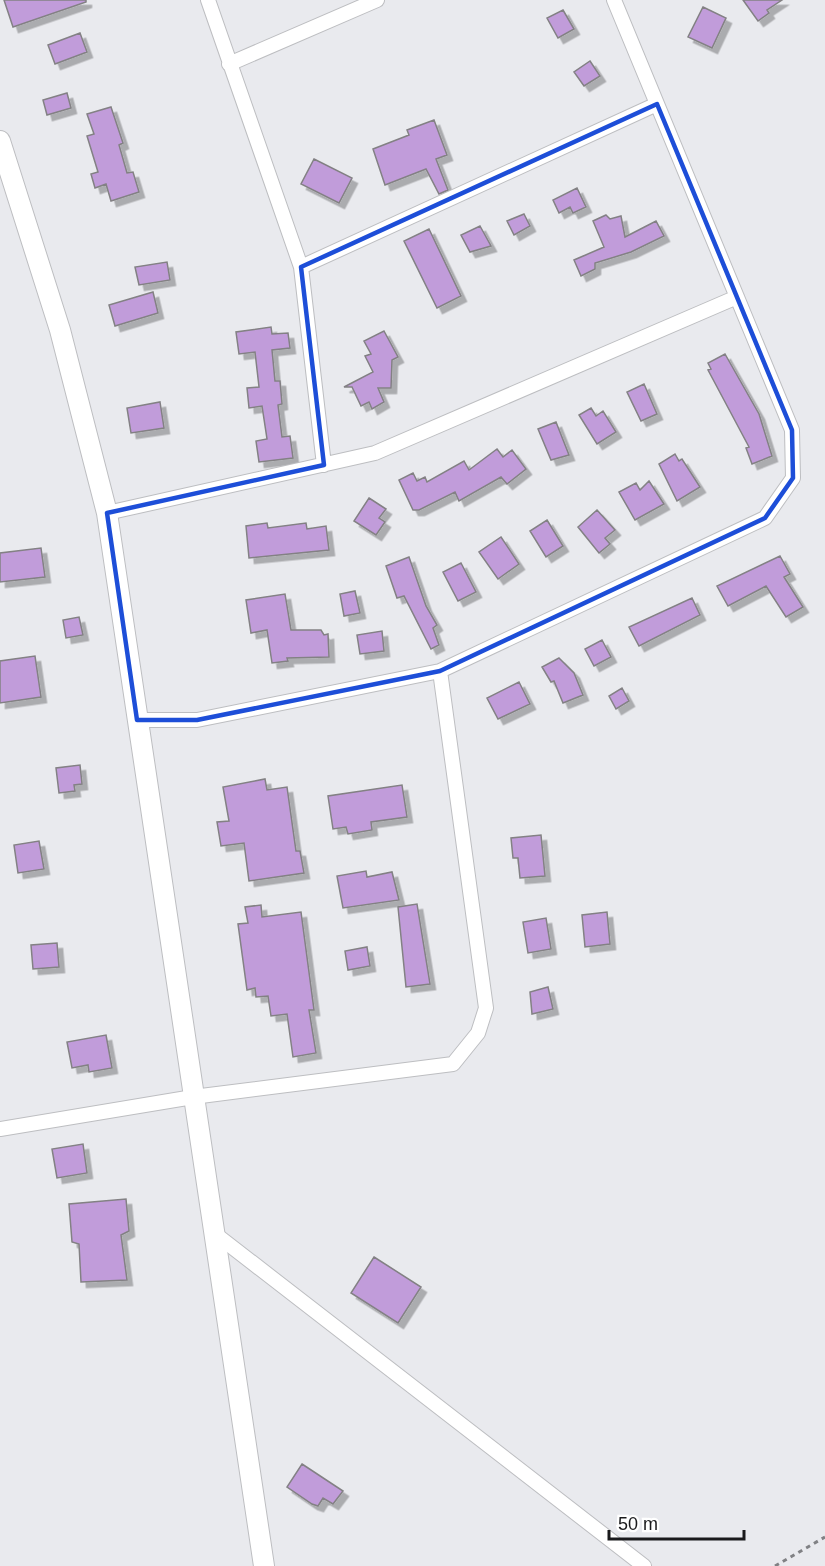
<svg xmlns="http://www.w3.org/2000/svg" width="825" height="1566" viewBox="0 0 825 1566" font-family="Arial,sans-serif">
<defs>
<filter id="shadow"><feDropShadow dx="5.5" dy="5.5" stdDeviation="0" flood-color="#0004"/></filter>
</defs>
<rect width="100%" height="100%" fill="#e9eaee"/>
<path fill="#c19cda" stroke="#838184" stroke-width="1.5" filter="url(#shadow)" d="M4,0H86V2L13,27Z
M743,0H782L767,10L769,13L758,21Z
M703,7L726,18L712,48L688,37Z
M563,10L574,29L558,38L547,18Z
M80,33L87,52L55,64L48,45Z
M590,61L600,76L584,86L574,72Z
M67,93L71,108L47,115L43,100Z
M111,107L123,143L119,145L127,173L133,172L139,192L111,201L106,184L95,188L91,174L98,172L87,136L94,134L87,114Z
M434,120L447,155L436,159L448,190L439,194L426,169L385,185L373,149L409,135L407,130Z
M314,159L352,178L339,203L301,184Z
M577,188L586,207L573,213L570,207L559,213L553,200Z
M524,214L530,226L514,235L507,221Z
M606,215L610,219L621,216L625,237L656,221L664,236L631,252L595,263V269L581,276L574,260L604,247L593,221Z
M480,226L491,246L470,252L461,235Z
M429,229L461,296L437,308L404,241Z
M167,262L170,280L139,285L135,267Z
M153,292L158,313L115,326L109,305Z
M271,327L272,334L288,333L290,348L272,350L275,381H280L282,404L278,405L282,437L290,436L293,458L259,462L256,441L267,439L262,406L249,408L247,388L259,387L255,352L239,354L236,332Z
M384,331L398,357L392,360L391,388H378L384,402L372,409L369,402L361,406L352,387H344L373,372L365,356L371,354L364,341Z
M725,354L759,414L772,456L752,464L746,448L749,447L708,370L711,369L708,363Z
M644,384L657,414L641,421L627,392Z
M160,402L164,428L131,433L127,408Z
M591,408L596,416L603,411L616,432L597,444L579,415Z
M556,422L569,455L551,460L538,429Z
M497,449L503,457L512,450L526,469L507,484L501,477L459,501L455,492L419,510H413L399,480L413,473L417,481L425,477L427,482L464,461L469,470Z
M675,454L679,461L682,459L700,487L677,501L659,464Z
M649,481L664,504L635,520L619,492L636,483L640,490Z
M369,498L386,509L379,518L385,522L376,535L354,521Z
M597,510L615,530L605,538L610,544L599,553L578,527Z
M547,520L563,546L546,557L530,531Z
M267,523L268,528L306,523L307,529L326,526L329,550L249,558L246,526Z
M501,537L519,564L498,579L479,552Z
M41,548L45,577L0,582V553Z
M780,556L790,574L784,577L803,607L786,617L766,586L728,606L717,586Z
M409,557L426,606L437,625L433,628L439,645L431,649L404,596L397,598L386,566Z
M461,563L476,592L458,601L443,572Z
M355,591L360,613L344,616L340,594Z
M285,594L291,630H321L324,635L328,634L329,657L287,658L288,661L272,663L267,630L251,633L246,600Z
M692,598L700,615L639,646L629,627Z
M79,617L83,635L66,638L63,620Z
M382,631L384,651L360,654L357,635Z
M602,640L611,657L594,666L585,649Z
M35,656L41,697L0,703V661Z
M559,658L574,673L583,695L563,703L554,681L551,682L542,667Z
M519,682L530,704L498,719L487,698Z
M622,688L629,701L616,709L609,696Z
M80,765L82,784L74,785L75,791L59,793L56,768Z
M265,779L267,790L287,787L296,851H300L304,873L249,881L244,843L221,846L217,822L229,821L223,787Z
M402,785L407,817L371,822L372,830L348,834L346,827L333,829L328,796Z
M541,835L545,876L520,878L518,858H513L511,838Z
M39,841L44,869L18,873L14,845Z
M366,871L367,877L392,872L399,900L343,908L337,876Z
M417,904L430,984L406,987L398,907Z
M261,905L262,917L301,912L314,1010H309L316,1053L293,1057L287,1014L271,1016L268,996L256,997L255,988L247,990L238,924L248,923L245,907Z
M607,912L610,944L585,947L582,915Z
M546,918L551,949L528,953L523,922Z
M57,943L59,967L33,969L31,945Z
M367,947L370,966L348,970L345,951Z
M548,987L553,1009L532,1014L530,992Z
M106,1035L112,1068L89,1072L88,1065L72,1068L67,1042Z
M83,1144L87,1173L57,1178L52,1149Z
M126,1199L129,1231L121,1235L127,1280L81,1282L79,1244L72,1242L69,1204Z
M374,1257L421,1287L398,1323L351,1293Z
M302,1464L343,1491L333,1504L323,1498L318,1506L312,1504L287,1487Z"/>
<g fill="none" stroke-linecap="round" stroke-linejoin="round">
<g stroke="#bdbec1" stroke-width="16">
<path id="minor" d="M208,0L301,267L324,465
M229,64L377,0
M301,267L657,104
M107,513L375,453L737,297
M137,720H197L440,671L765,518L793,478L792,430L614,0
M0,1129L193,1097L453,1064L478,1033L486,1008L440,671
M214,1233L644,1566"/>
</g>
<g stroke="#bdbec1" stroke-width="22">
<path id="secondary" d="M0,141L60,330L107,513L264,1566"/>
</g>
<path stroke="#808184" stroke-width="3" stroke-dasharray="4.5 4.5" stroke-linecap="butt" d="M775,1566L825,1537"/>
<use href="#minor" stroke="#fff" stroke-width="14"/>
<use href="#secondary" stroke="#fff" stroke-width="20"/>
</g>
<path fill="none" stroke="#1d4ed8" stroke-width="4.5" stroke-linejoin="round" d="M657,104L792,430L793,478L765,518L440,671L197,720H137L107,513L324,465L301,267Z"/>
<path d="M609 1530v9h135v-9" fill="none" stroke="#1a1a1c" stroke-width="3"/>
<text x="618" y="1530" font-size="18" fill="#1a1a1c" stroke="#ffffff" stroke-width="4.5" paint-order="stroke">50 m</text>
</svg>
